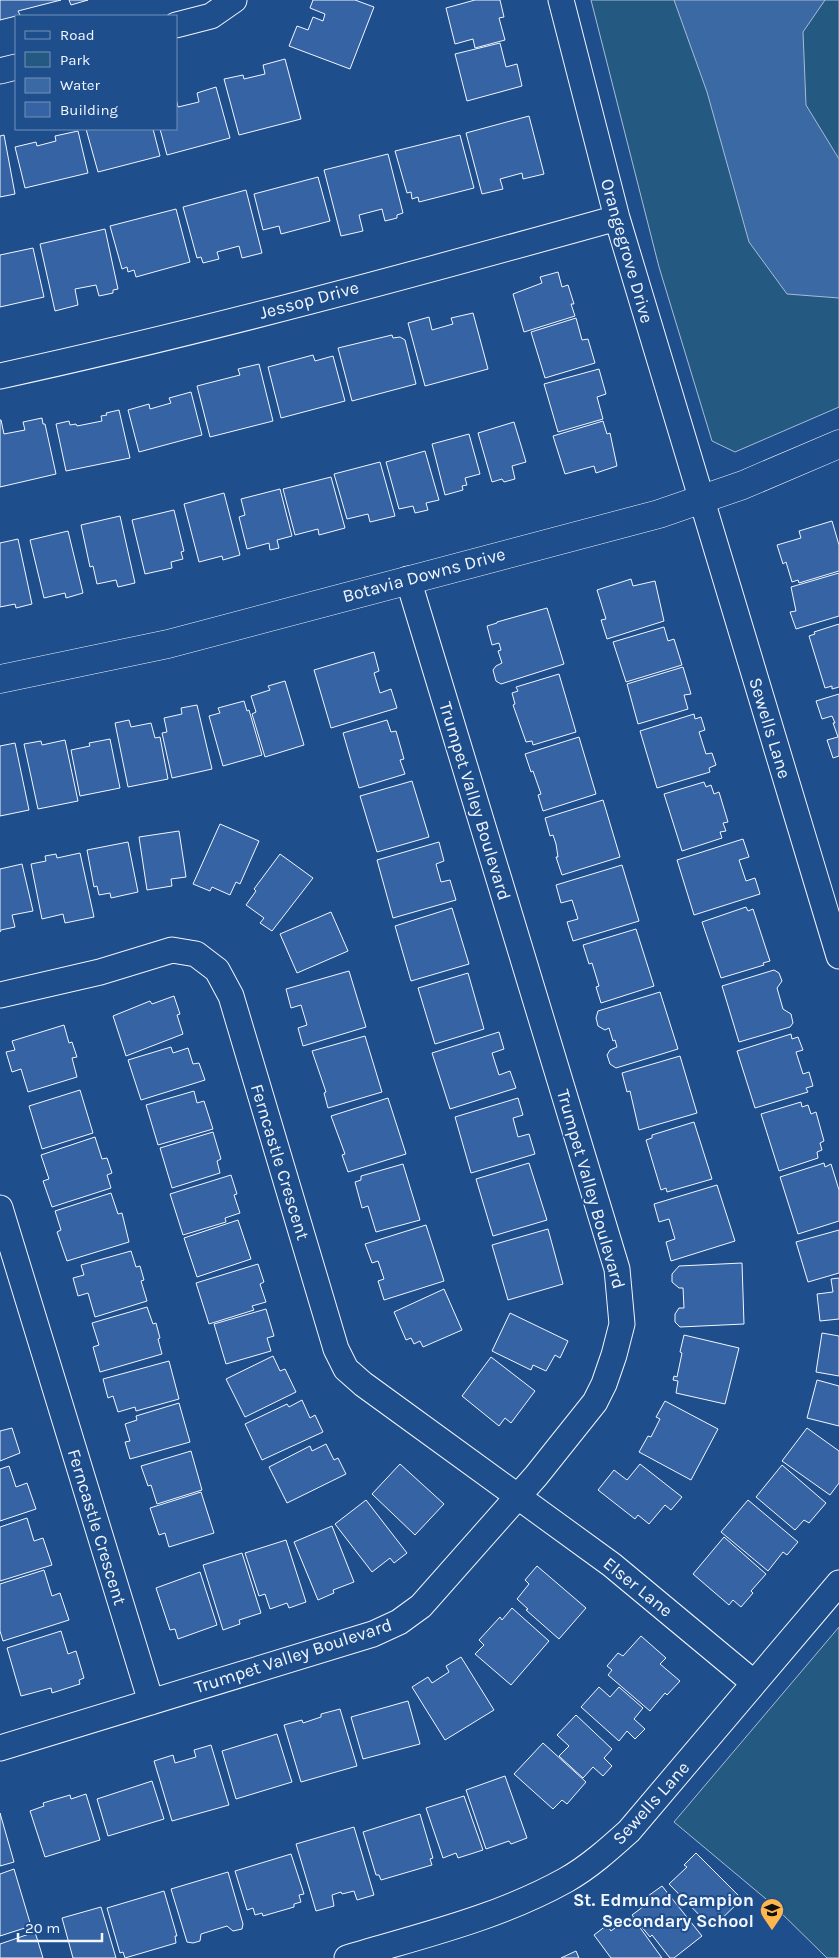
<svg xmlns="http://www.w3.org/2000/svg" width="839" height="1958" viewBox="0 0 839 1958" font-family="Karla,sans-serif">
<rect width="100%" height="100%" fill="#1f4e8c"/>
<path fill="#245a82" stroke="#a8bbd7" d="M591,0H839V407L735,452L712,441L659,267Z
M839,1627V1958H827L772,1904L674,1822Z"/>
<path fill="#3b69a3" stroke="#a8bbd7" d="M674,0H825L803,32L806,105L839,159V298L787,294L749,242L707,92Z"/>
<path fill="#3563a3" stroke="#f2f6ff" d="M0,0H61L18,11L20,15L0,20Z
M69,0H88L71,5Z
M313,0H355L374,7L350,69L289,46L297,26L308,30L313,17L323,21L325,14L310,8Z
M475,0H500L504,17L499,18L505,40L475,48L473,39L455,44L446,8Z
M500,43L506,67L517,64L522,86L467,101L455,54Z
M285,59L301,119L239,135L224,79L243,75L244,79L265,74L263,65Z
M216,87L230,138L167,155L160,129H176V98L178,107L199,102L197,93Z
M529,116L544,174L523,179L522,173L500,179L503,189L482,194L466,133Z
M86,129H153L160,156L98,172Z
M78,131L88,173L25,188L15,147L36,142L37,146L56,141L55,136Z
M4,135L15,194L0,197V136Z
M460,135L474,188L419,202L418,197L412,199L411,192L407,193L395,151Z
M388,154L403,213L397,215V218L385,221L382,209L359,215L363,231L341,236L324,170Z
M318,177L330,221L281,234L279,226L263,230L254,194Z
M246,190L262,253L242,258L239,246L217,252L219,259L203,263L201,257L197,258L183,207Z
M176,209L190,262L136,277L134,270L128,272L127,267L122,269L110,226Z
M105,229L118,289L113,290V293L99,296L96,285L75,289L78,305L55,311L40,244Z
M33,248L44,297L0,307V255Z
M558,272L562,287L568,285L574,304H571L575,316L524,332L513,294L542,283L540,277Z
M473,313L488,369L425,386L408,323L429,317L432,330L453,324L451,318Z
M576,318L582,340L588,339L595,363L545,378L531,332Z
M392,335L393,338L400,337L405,340L416,384L352,401L338,348Z
M313,355L315,361L333,356L345,401L281,418L268,367Z
M259,364L273,421L210,437L197,386L240,375L238,369Z
M599,369L606,394L597,397L603,419L558,432L544,384Z
M191,392L202,435L139,452L128,410L149,404L150,409L171,403L169,398Z
M119,410L130,458L66,471L56,424L69,421L70,425L76,424L77,426L102,421L101,416L107,415L106,413Z
M42,418L43,424H45L56,474L0,487V420H1L4,434L25,430L23,422Z
M603,421L607,434L610,433L617,466L596,473L594,466L565,474L553,436Z
M514,422L526,462L512,466L515,479L504,482L502,479L492,482L478,433Z
M469,434L480,474L465,478L467,485L462,486L463,490L445,495L432,444Z
M425,451L439,500L426,503L428,510L415,513L413,506L399,509L386,462Z
M380,462L395,516L370,522L368,514L347,519L334,474Z
M331,477L345,528L319,535L318,529L295,535L283,489Z
M280,489L292,536L277,540L279,548L270,550L269,543L247,549L239,517L245,515L241,499Z
M224,493L240,555L223,560L222,556L199,562L184,504Z
M174,510L184,551L181,552L183,559L171,562L172,568L145,574L132,520Z
M120,516L135,583L118,587L116,580L97,584L93,566L90,567L81,525Z
M832,521L839,545V571L799,583L798,580L792,582L786,562L783,564L777,545L801,538L799,531Z
M68,531L83,593L66,598L65,593L44,598L30,540Z
M18,539L32,604L16,608L15,604L0,607V543Z
M839,573V616L796,629L790,612L796,611L791,587Z
M631,579L633,586L655,581L664,621L607,639L601,620L606,619L597,590Z
M547,608L564,664L501,684L496,681L493,670L496,666L502,663L498,651L501,650L499,643L492,645L487,626L497,623V622Z
M839,624V687L832,689V686L825,688L809,636L815,634L814,632Z
M664,627L668,641L674,639L682,665L626,682L613,642Z
M374,652L379,671L374,673L380,693L391,689L397,708L331,728L314,670Z
M683,667L691,694L684,695L688,709L638,724L627,684Z
M559,674L576,732L533,745L532,741L526,742L513,705L515,704L512,693L518,691L516,687Z
M285,681L304,745L265,757L252,714L256,712L251,696L270,690L268,686Z
M839,694V756L833,758L827,740L838,737L833,723H835L832,716L822,719L816,701Z
M244,701L247,711L249,710L262,755L223,766L209,716L220,713L218,708Z
M197,705L212,769L172,778L162,733L167,732L164,718L182,714L181,708Z
M694,714L695,719L701,717L705,730L699,732L706,754L712,753L716,765L709,768L710,772L657,788L640,731Z
M129,720L131,727L151,723L155,738L160,737L168,779L128,787L115,723Z
M387,720L391,732L396,731L404,759L400,760L405,774L359,788L343,733Z
M579,737L596,794L543,811L538,795L541,794L533,771L531,772L525,754Z
M110,739L120,788L80,796L71,750L90,746L89,743Z
M65,740L78,801L38,809L24,744L41,741L42,745Z
M15,743L29,810L0,816V746Z
M412,781L429,837L377,852L360,796Z
M704,782L706,787L711,785L714,794L719,792L728,822L723,823L726,831L720,832L722,838L682,851L664,794Z
M603,800L620,857L562,875L556,857H558L556,844L553,835L550,836L545,818Z
M220,824L259,841L240,884L236,882L230,895L212,887L210,891L193,884Z
M179,831L186,877L171,879L172,886L147,890L139,837Z
M743,839L749,857L739,860L746,881L755,878L760,894L694,915L677,860Z
M128,842L138,892L111,898L110,893L99,895L97,886L94,887L87,850Z
M439,842L444,861L436,864L441,882L450,880L456,900L393,918L377,860Z
M80,853L94,917L65,923L63,914L42,919L31,864L46,861L45,856L56,854L57,858Z
M280,854L313,878L272,931L260,923L264,918L246,905L256,891L254,889Z
M22,864L33,911L12,915L15,927L1,930L0,932V869Z
M622,865L639,921L573,941L567,922L578,919L572,900L561,903L556,885Z
M746,907L748,911L753,909L770,961L763,963L764,965L721,978L702,922Z
M452,908L469,964L411,981L395,926Z
M331,912L348,951L297,973L280,934Z
M636,929L654,986L601,1003L596,987L599,986L592,963L589,964L583,945Z
M774,970L779,973L782,981L777,988L783,1009L791,1014L793,1023L790,1027L739,1042L722,986Z
M349,971L366,1027L303,1046L298,1028L307,1025L301,1005L291,1008L286,989Z
M468,973L484,1029L435,1044L418,988Z
M660,992L678,1049L616,1068L610,1064L607,1055L610,1050L617,1047L615,1040L613,1041L609,1028L605,1030L598,1026L596,1018L598,1011Z
M174,996L180,1014L177,1015L183,1034L126,1056L113,1016L150,1001L152,1004Z
M64,1025L69,1043L72,1042L77,1057L72,1058L77,1077L28,1092L21,1069L12,1072L6,1052L15,1050L12,1041Z
M499,1032L504,1049L492,1053L499,1075L510,1071L516,1088L450,1109L432,1053Z
M791,1034L792,1039L798,1037L803,1050L796,1052L803,1074L809,1072L813,1086L806,1088L808,1092L755,1108L737,1051Z
M365,1036L382,1092L328,1108L324,1093L326,1092L312,1051Z
M171,1047L173,1053L188,1048L193,1064L199,1063L205,1080L141,1100L128,1060Z
M680,1056L697,1113L639,1130L630,1091L627,1092L622,1073Z
M80,1090L93,1133L42,1149L29,1106Z
M194,1091L197,1103L204,1101L213,1129L158,1145L146,1105Z
M388,1098L406,1154L348,1172L342,1155L345,1154L331,1116Z
M518,1098L523,1115L513,1118L518,1137L529,1134L535,1154L471,1173L455,1117Z
M801,1102L802,1107L808,1105L811,1114L816,1112L824,1141L820,1143L822,1150L817,1152L818,1158L779,1171L761,1114Z
M694,1122L712,1179L667,1192L666,1188L661,1190L646,1140L652,1138V1135Z
M213,1132L221,1159L217,1161L220,1173L172,1188L160,1148Z
M95,1137L102,1159L107,1158L112,1173L107,1175L111,1188L52,1207L43,1181L49,1179L41,1155Z
M529,1163L547,1220L493,1236L476,1179Z
M824,1163L825,1167L831,1164L839,1190V1221L798,1234L780,1177Z
M403,1164L420,1220L376,1232L368,1206L362,1208L355,1182L361,1180V1176Z
M231,1175L237,1194L234,1195L240,1213L225,1218L226,1222L183,1235L170,1194Z
M717,1185L735,1241L671,1261L666,1242L675,1239L669,1219L659,1222L654,1204Z
M111,1193L118,1214L122,1213L129,1242L67,1261L57,1232L61,1230L55,1211Z
M238,1220L251,1259L197,1277L184,1238Z
M426,1225L444,1281L384,1300L378,1281L384,1279L378,1261L372,1263L365,1244Z
M548,1229L563,1284L508,1300L492,1245Z
M839,1230V1273L808,1282L796,1242Z
M131,1251L136,1267L140,1266L144,1280L141,1281L147,1301L95,1317L88,1293L78,1296L73,1278L84,1275L81,1265Z
M742,1263L744,1324L680,1327L675,1322V1314L679,1308H684L683,1288H679L672,1282V1274L679,1266Z
M258,1264L264,1282L260,1284L266,1302L252,1306L254,1310L209,1324L196,1283Z
M839,1278V1319L820,1321L817,1294L833,1292L831,1279Z
M444,1289L462,1330L423,1347L420,1341L414,1344L411,1338L406,1340L394,1312Z
M147,1307L153,1324L156,1323L160,1338L158,1339L162,1354L100,1372L93,1347L99,1345L92,1323Z
M266,1309L274,1336L267,1338L271,1351L226,1364L214,1324Z
M510,1313L568,1341L560,1358L555,1355L546,1371L533,1365L531,1370L492,1351Z
M822,1333L839,1336V1376L816,1372Z
M684,1335L739,1348L725,1404L676,1393L678,1381L673,1380L674,1376L677,1377L682,1353L680,1352Z
M273,1356L280,1371L285,1369L296,1392L245,1417L226,1379Z
M491,1357L535,1391L511,1423L505,1418L499,1426L462,1396Z
M169,1361L179,1399L136,1411L135,1407L118,1412L113,1396L108,1398L103,1379Z
M817,1380L839,1386V1426L807,1418Z
M302,1400L310,1418L315,1415L323,1432L262,1460L245,1424L287,1404L289,1407Z
M665,1401L718,1429L691,1480L639,1452L648,1436L651,1437L660,1419L656,1417Z
M179,1403L190,1442L130,1459L125,1442L130,1441L125,1424L137,1420L136,1416Z
M12,1428L20,1453L0,1461V1431Z
M807,1428L839,1451V1483L830,1495L782,1461Z
M326,1444L334,1460L338,1458L346,1474L287,1503L269,1467L310,1446L312,1451Z
M191,1451L202,1490L157,1504L151,1485L148,1486L141,1466Z
M400,1464L444,1504L415,1535L372,1494Z
M640,1464L682,1497L671,1510L665,1505L649,1524L638,1515L635,1519L598,1490L614,1470L627,1480Z
M782,1465L826,1503L809,1523L804,1520L795,1530L756,1497Z
M9,1466L16,1487L27,1483L36,1509L0,1521V1469Z
M201,1492L214,1533L169,1547L165,1533L159,1535L150,1508Z
M366,1500L407,1553L394,1563L390,1558L372,1572L335,1524Z
M748,1500L798,1542L787,1555L783,1552L768,1571L721,1532Z
M27,1518L34,1541L43,1538L52,1565L0,1581V1527Z
M332,1526L354,1582L333,1590L334,1593L318,1600L294,1542Z
M724,1537L766,1574L751,1591L753,1593L741,1607L733,1600L729,1605L693,1574Z
M286,1540L306,1602L289,1608L287,1603L270,1609L265,1594L259,1596L245,1553Z
M242,1553L261,1613L239,1620L240,1624L223,1630L203,1565Z
M537,1566L586,1608L559,1639L526,1610L528,1609L517,1599L529,1584L525,1580Z
M44,1570L52,1596L60,1593L69,1620L3,1641L0,1631V1584Z
M200,1572L217,1625L178,1639L175,1629L170,1630L156,1588Z
M512,1608L549,1641L511,1685L475,1654L484,1645L479,1640L500,1617L502,1620Z
M61,1631L68,1654L76,1651L84,1678L79,1680L80,1684L52,1693L51,1688L21,1696L7,1648Z
M641,1636L666,1658L660,1664L680,1681L667,1695L665,1693L650,1711L608,1675L612,1670L607,1666L618,1653L623,1656Z
M461,1657L494,1710L445,1740L412,1687L428,1677L432,1683L449,1672L446,1666Z
M599,1687L610,1697L619,1687L643,1708L634,1719L645,1729L635,1739L627,1731L619,1741L581,1707Z
M408,1701L420,1744L363,1759L351,1717Z
M340,1709L357,1766L301,1782L284,1725L302,1720L303,1723L321,1717V1714Z
M576,1715L612,1749L604,1758L612,1766L603,1776L593,1767L583,1778L559,1756L569,1746L557,1735Z
M277,1734L292,1782L236,1799L222,1751Z
M543,1743L586,1782L567,1804L562,1800L553,1809L514,1774Z
M211,1745L229,1805L172,1821L154,1761L173,1755L175,1763L196,1757L194,1750Z
M505,1776L527,1838L511,1844L509,1841L486,1849L466,1790Z
M152,1781L164,1819L108,1836L97,1799Z
M86,1794L100,1840L45,1857L30,1811L44,1806L43,1803L70,1795L71,1799Z
M464,1796L483,1850L458,1858L456,1853L443,1858L426,1808Z
M0,1813L14,1862L0,1866Z
M420,1814L433,1858L430,1859L432,1865L381,1880L379,1875H376L363,1832Z
M354,1827L374,1895L357,1900L354,1891L342,1894L341,1892L332,1895L334,1906L316,1911L296,1844Z
M696,1853L742,1899L712,1928L669,1884L687,1867L684,1865Z
M291,1854L304,1894L299,1895L301,1902L294,1904V1907L263,1916L262,1913L255,1915L253,1908L247,1910L235,1871Z
M14,1869L31,1926L0,1936V1874Z
M228,1872L243,1924L242,1929L233,1931L227,1926L201,1934L200,1941L193,1943L187,1942L171,1889Z
M662,1886L702,1936L674,1958H670L652,1935L650,1937L632,1915L652,1900L648,1896Z
M164,1891L177,1936H175L176,1943L125,1958L123,1952L120,1953L107,1908Z
M101,1907L116,1958H73L62,1918Z
M628,1918L630,1920L633,1918L662,1958H611L594,1935L607,1925L611,1931Z
M35,1932L43,1958H0V1944Z
M576,1951L579,1958H561Z"/>
<g fill="none" stroke-linecap="round" stroke-linejoin="round">
<g stroke="#f2f6ff" stroke-width="27">
<path id="street" d="M561,0L617,218L839,956
M176,25L211,16L234,0
M0,71L16,67
M0,376C207,331 412,275 617,218
M0,995L100,972L172,950L196,954L217,970L231,996L336,1349L346,1369L363,1384L612,1565L754,1683
M0,1208L151,1702
M0,1748L373,1634L399,1622L421,1606L536,1476L595,1402L604,1384L614,1355L622,1324L617,1269L408,579
M347,1958C420,1936 498,1918 566,1880C589,1867 609,1849 629,1831L839,1583"/>
</g>
<g stroke="#f2f6ff" stroke-width="29">
<path id="secondary" d="M0,679L168,644L659,514L743,485L839,444"/>
</g>
<use href="#street" stroke="#1f4e8c" stroke-width="25"/>
<use href="#secondary" stroke="#1f4e8c" stroke-width="28"/>
</g>
<defs>
<g id="school-pin" transform="scale(1.25)"><path d="M0 17L-7.5 6A9.5 9.5 0 1 1 7.5 6Z" fill="#ffb74d" stroke="#1f4e8c"/><path d="M0-5L7-2L0 1L-7-2ZM-4 1L0 2.5L4 1V4Q0 6-4 4Z" fill="#111"/></g>
</defs>
<g fill-rule="evenodd">
<use href="#school-pin" x="772" y="1910"/>
</g>
<g text-anchor="middle" dominant-baseline="central" stroke-width="4" stroke-linejoin="round" paint-order="stroke">
<g font-size="18" fill="#f2f6ff" stroke="#1f4e8c">
<text transform="translate(627 251) rotate(74)">Orangegrove Drive</text>
<text transform="translate(309 300) rotate(-15)">Jessop Drive</text>
<text transform="translate(424 575) rotate(-15)">Botavia Downs Drive</text>
<text transform="translate(770 728) rotate(73)">Sewells Lane</text>
<text transform="translate(475 801) rotate(73)">Trumpet Valley Boulevard</text>
<text transform="translate(280 1162) rotate(73)">Ferncastle Crescent</text>
<text transform="translate(591 1189) rotate(74)">Trumpet Valley Boulevard</text>
<text transform="translate(97 1527) rotate(73)">Ferncastle Crescent</text>
<text transform="translate(638 1587) rotate(39)">Elser Lane</text>
<text transform="translate(293 1656) rotate(-18)">Trumpet Valley Boulevard</text>
<text transform="translate(651 1803) rotate(-48)">Sewells Lane</text>
</g>
<g font-size="18" font-weight="bold" fill="#f2f6ff" stroke="#1f4e8c" text-anchor="end">
<text x="754" y="1900">St. Edmund Campion<tspan x="754" dy="21">Secondary School</tspan></text>
</g>
</g>
<rect x="15" y="15" width="162" height="115" fill="#1f4e8c" stroke="#7391ba"/>
<rect x="25" y="31" width="25" height="8" fill="#1f4e8c" stroke="#7391ba"/>
<text x="60" y="40" font-size="15" fill="#f2f6ff">Road</text>
<rect x="25" y="52" width="25" height="15" fill="#245a82" stroke="#7391ba"/>
<text x="60" y="65" font-size="15" fill="#f2f6ff">Park</text>
<rect x="25" y="78" width="25" height="15" fill="#3b69a3" stroke="#7391ba"/>
<text x="60" y="90" font-size="15" fill="#f2f6ff">Water</text>
<rect x="25" y="102" width="25" height="15" fill="#3563a3" stroke="#7391ba"/>
<text x="60" y="115" font-size="15" fill="#f2f6ff">Building</text>
<path d="M18 1933v8h84v-8" fill="none" stroke="#f2f6ff" stroke-width="2.5"/>
<text x="25" y="1933" font-size="15" fill="#f2f6ff" stroke="#1f4e8c" stroke-width="4" paint-order="stroke">20 m</text>
</svg>
